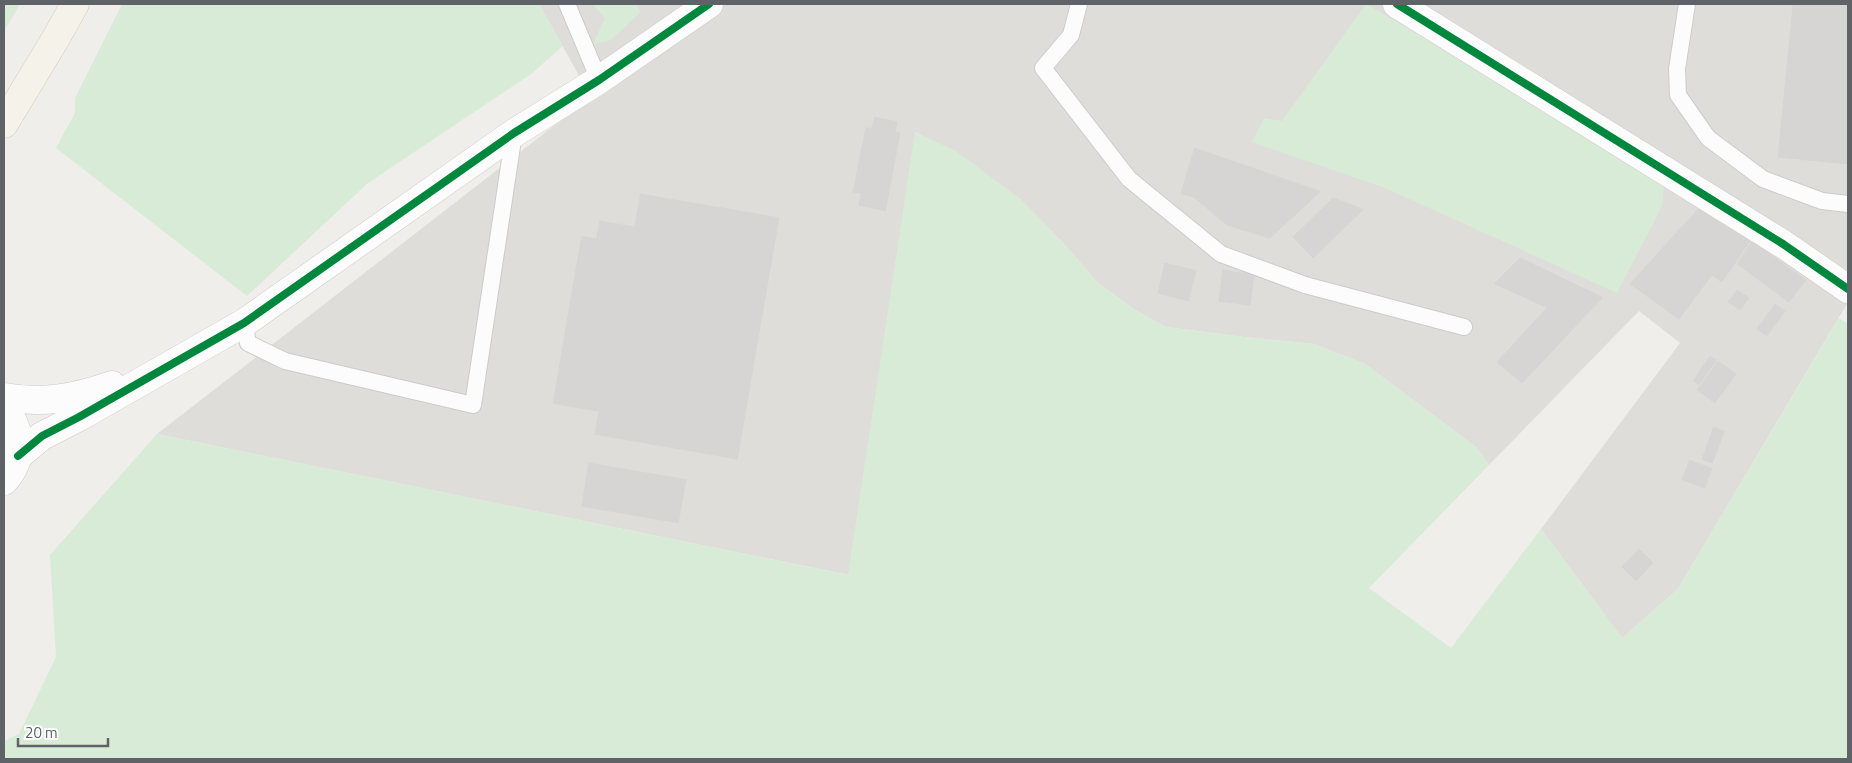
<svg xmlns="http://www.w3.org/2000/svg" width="1852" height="763" viewBox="0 0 1852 763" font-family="'Titillium Web',sans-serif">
<rect width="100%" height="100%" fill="#efeeea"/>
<path fill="#dfddda" d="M539,4H1848V302L1678,589L1622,638L1541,529L1680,343L1639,311L1489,465L1476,447L1365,364L1314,344L1244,337L1166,327L1135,310L1097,282L1066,246L1019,198L916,132L849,575L157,434L591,97Z"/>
<path fill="#d8ebd6" d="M4,4H20L4,31Z
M122,4H539L563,46L531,74L368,183L247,296L56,148L75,113V98Z
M592,4H636L641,12L611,40L593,44L605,18Z
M1366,4L1401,24L1664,187L1662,206L1617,293L1385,188L1252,142L1264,118L1282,121Z
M915,132L956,151L1019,198L1066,246L1097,282L1135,310L1166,327L1244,337L1314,344L1365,364L1476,447L1489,465L1369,588L1451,648L1541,529L1622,638L1678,589L1839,318L1848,324V759H4V741L19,734L56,657L50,555L157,434L848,575Z"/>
<path fill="#d6d5d3" stroke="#deddd9" d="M1775,4H1848V165L1777,158L1792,6Z
M874,116L898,121L896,131L901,132L886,212L858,206L860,194L852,193L865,127L871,128Z
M1194,147L1322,191L1270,239L1227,226L1194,198L1180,194Z
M640,193L780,217L738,460L594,435L598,412L552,404L581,235L596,238L599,220L634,226Z
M1333,197L1365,209L1313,259L1292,237Z
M1700,206L1752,240L1722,283L1712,276L1679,320L1629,284Z
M1752,240L1807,280L1789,303L1736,264Z
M1520,257L1604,297L1522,384L1496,362L1546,308L1493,284Z
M1164,262L1197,270L1189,302L1157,294Z
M1222,269L1255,274L1251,306L1218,302Z
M1737,289L1750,298L1740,311L1727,302Z
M1775,303L1786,311L1767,337L1756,329Z
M1710,355L1718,360L1699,386L1692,381Z
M1718,360L1737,374L1715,404L1696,390Z
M1713,426L1725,431L1713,464L1701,460Z
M1689,459L1713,468L1705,489L1681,480Z
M588,462L687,479L679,524L581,507Z
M1639,548L1654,563L1636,582L1621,567Z"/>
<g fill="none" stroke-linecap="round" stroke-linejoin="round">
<g stroke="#cbcccc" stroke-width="18">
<path id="service" d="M567,4L599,80
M1079,4L1071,35L1043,68L1129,179L1221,254L1305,285L1464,327
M1687,4L1677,69L1678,95L1708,138L1763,179L1822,201L1848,204
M244,323L248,343L285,361L473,405L514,133"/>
</g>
<g stroke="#cbcccc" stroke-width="29">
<path id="minor" d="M1397,4L1783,244L1848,289
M4,397C42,404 76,398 112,385
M18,456L42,436L79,417L244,323L514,133L599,80L709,4"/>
</g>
<g stroke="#cacacb" stroke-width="29">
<path id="secondary" d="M4,407C22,431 25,458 4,481"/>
</g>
<g stroke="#d7ceb8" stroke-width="29">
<path id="primary" d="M4,124L56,38L75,4"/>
</g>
<use href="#service" stroke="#fdfcfc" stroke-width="16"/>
<use href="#minor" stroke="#fdfcfc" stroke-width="28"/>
<use href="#secondary" stroke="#fdfcfc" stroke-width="28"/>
<use href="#primary" stroke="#f4f2e9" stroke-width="28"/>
<g stroke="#fff" stroke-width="11">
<path id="cycleway" d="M1397,4L1783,244L1848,289
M18,456L42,436L79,417L244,323L514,133L599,80L709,4"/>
</g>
<use href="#cycleway" stroke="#00873e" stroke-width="8"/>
</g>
<rect width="1852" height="763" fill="none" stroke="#5f6368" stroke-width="10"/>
<path d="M18 738v8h90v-8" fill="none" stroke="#5f6368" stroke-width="2.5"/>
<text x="25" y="738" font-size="15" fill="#5f6368" stroke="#ffffff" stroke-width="4" paint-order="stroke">20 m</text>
</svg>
